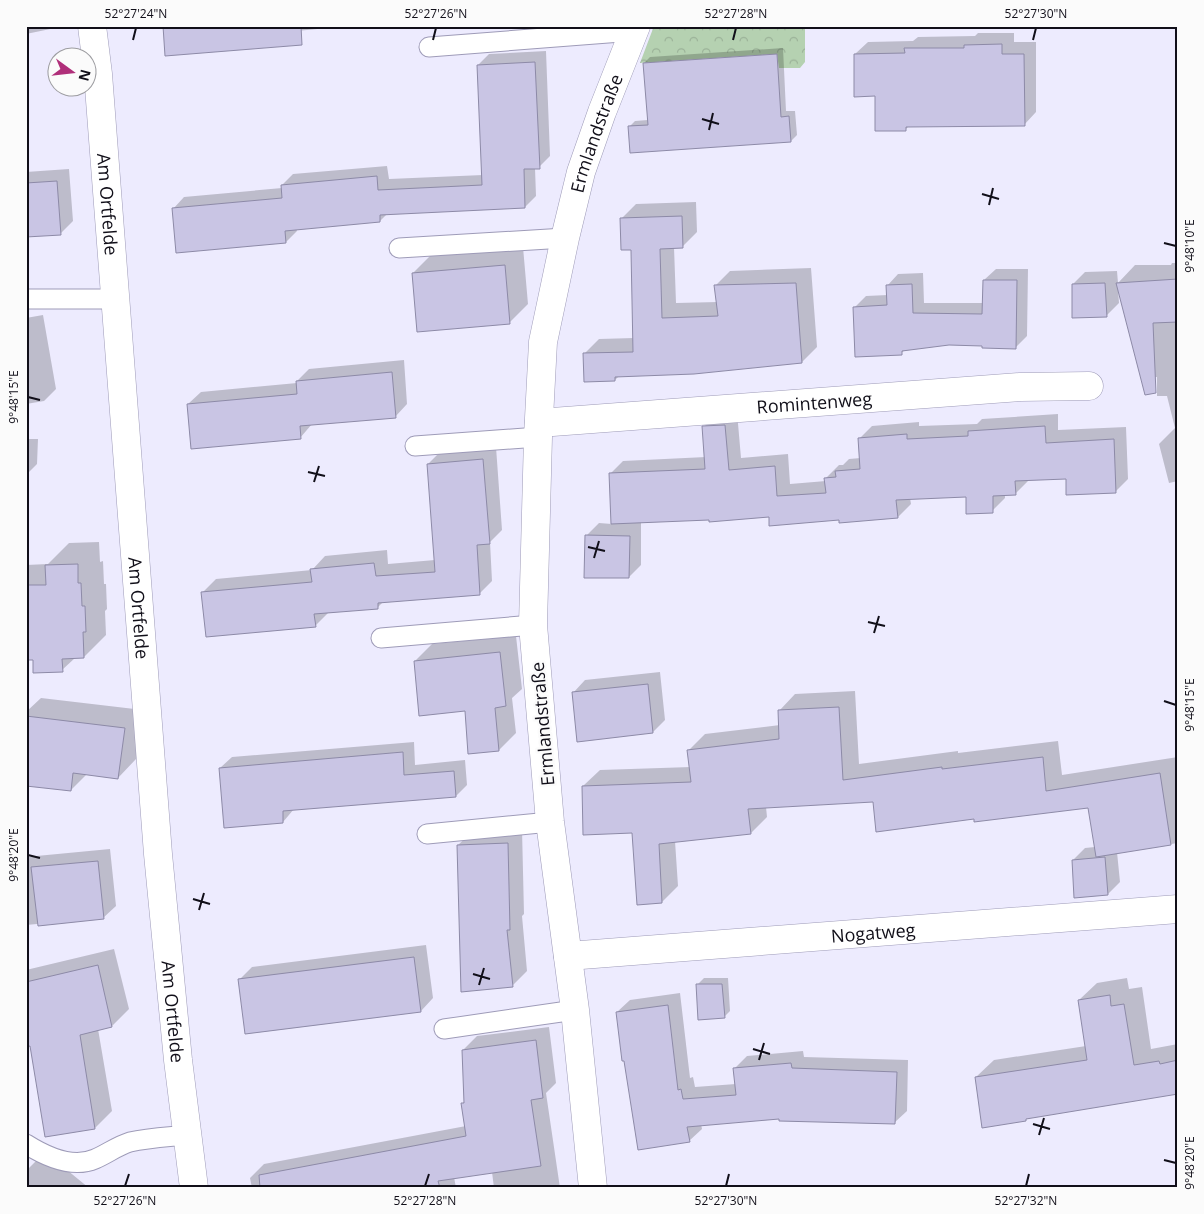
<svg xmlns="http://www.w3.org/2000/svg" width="1204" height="1214" viewBox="0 0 1204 1214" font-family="'Open Sans',sans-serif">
<defs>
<pattern id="park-crowns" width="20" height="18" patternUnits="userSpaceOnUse" patternTransform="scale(1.25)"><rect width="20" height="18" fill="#b5d1b1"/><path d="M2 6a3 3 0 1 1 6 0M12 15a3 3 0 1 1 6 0" fill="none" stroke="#9bb298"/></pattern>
</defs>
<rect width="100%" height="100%" fill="#edebfe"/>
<path fill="url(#park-crowns)" d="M654,26H805V62L800,68H779L777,54L640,63Z"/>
<path fill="#0003" d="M26,26H65L26,34Z
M164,26H349L286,32Z
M978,33H1014V42H1036V112L1024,125L909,126L905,130L877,95L855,54L868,42L913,41L918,37L975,36Z
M783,48L786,111H795L797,135L791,141L629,127L635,121L648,120L644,63L650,57Z
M546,51L550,156L539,167L535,168L536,196L525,207L387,214L380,221L296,228L297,231L286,242L173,209L184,197L282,188V185L293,174L387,166L389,179L483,175L478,65L489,54Z
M69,169L73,221L61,233L26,236V172Z
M696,202L697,232L682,247H674L676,303L718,302L716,285L730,271L811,268L817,347L802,362L620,375L615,380L584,354L599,339L634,338L632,248L621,219L636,204Z
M523,247L528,304L509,323L413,273L431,255Z
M1172,263H1178V481L1169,483L1159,444L1175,428L1167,396H1157V377L1142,378L1118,289L1119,303L1106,316L1073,284L1085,272L1117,271L1118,283L1135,265H1171Z
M996,269H1028L1027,336L1016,347L983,344H949L905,350L901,353L854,308L866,296L888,295L887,286L898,274L923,273L924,303H984V280Z
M43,315L56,389L44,401L26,404V318Z
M404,360L407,404L395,417L312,424L300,438L188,404L201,392L297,383V381L309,369Z
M737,412L741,458L788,454L790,484L826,481V478L839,465H843L849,459L861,458L859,439L872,426L919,422V426L977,424L982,419L1058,414V430L1126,427L1128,479L1115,492L1067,477L1028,479V481L1015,494H1005V498L992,511L967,496L910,498L911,504L898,517L840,519L770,516L641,522V565L629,577L586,536L599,523L612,524L610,474L623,461L706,457L704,427L717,414Z
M26,439H38L37,464L26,475Z
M496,447L502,530L490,542L492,581L479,594L384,601L378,607L328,613L315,626L203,592L216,579L312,570L325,556L387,550L388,564L435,560L428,464L441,451Z
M99,542L100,562L103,561L104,584H106L107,609L105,611L106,635L84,657L75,658L62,670L34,659H26V565L48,564L69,543Z
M516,636L522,689L512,698L516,733L499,750L469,753L466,709L415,661L432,644Z
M660,672L665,720L653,732L573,693L585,680Z
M855,691L859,764L958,751V753L1058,741L1062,775L1178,757V843L1117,852L1120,882L1108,894L1073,860L1085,848L1095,847L1089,807L975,818L874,801L766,807L767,817L751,833L675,841L678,886L662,902L634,832L583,786L600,770L691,767L689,750L705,734L780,725L779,711L795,694Z
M41,698L143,710L136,759L118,778L87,774L71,790L26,784V712Z
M414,742L415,765L465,760L467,785L456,796L294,809L283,822L220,768L232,757Z
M522,829L524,914L522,916L527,971L513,985L458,845L473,831Z
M110,849L116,906L103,918L26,925V857Z
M426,945L433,998L421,1011L240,979L252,967Z
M114,949L129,1009L112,1026L98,1029L112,1111L95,1128L31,1045L26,1046V970Z
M704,978H728L730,1011L724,1017L698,984Z
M1127,978L1129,989L1142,987L1151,1049L1178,1044V1095L1177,1093L1028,1117L1025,1120L976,1077L994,1060L1086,1046L1079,1000L1097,983Z
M680,993L690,1078L693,1077L695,1087L736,1084L735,1068L747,1056L803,1051L804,1057L908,1060L907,1111L894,1123L780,1118L701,1124L702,1129L689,1141L617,1012L630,1000Z
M549,1027L556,1083L546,1093L560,1188H494L492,1172L454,1177L456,1188H252L250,1178L264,1164L466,1126L463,1103L465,1101L463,1050L477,1036Z
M45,1152L89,1188H26V1171Z"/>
<path fill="#c9c5e4" stroke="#8d8aa7" d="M163,26H301L302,45L165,56Z
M1002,44V54H1024L1025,126L906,127V131H875V96L854,97V54L905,53L904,48H964V45Z
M777,54L781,117L789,116L791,142L630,153L628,126L648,125L643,63Z
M535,62L540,169H524L525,208L380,215V222L285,231L286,243L176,253L172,208L282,198L281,185L377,176L378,190L482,185L477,65Z
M57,181L61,235L26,237V183Z
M682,216L683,248L660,249L662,318L718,316L714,285L796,283L802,363L694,374L615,377V381L584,382L583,353L633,352L631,250H621L620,218Z
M505,265L510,324L417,332L412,273Z
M1178,279V322L1153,323L1156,393L1145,395L1116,283Z
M983,280H1017L1016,349L982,348V346L949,345L902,351V355L855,357L853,307L887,305L886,285L912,284L913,313L982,314Z
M1105,283L1107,317L1072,318V284Z
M392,372L396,418L300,426L301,439L191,449L187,404L297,394L296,381Z
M725,425L729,470L775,466L777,496L826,493L824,478L836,477L835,471L860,469L858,438L907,434V439L968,436V431L1045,426L1046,443L1114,439L1116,493L1066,495V479L1015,481L1016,495L993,496V513L966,514V497L896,500L898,518L839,523V520L769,526V517L709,522V520L611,524L609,473L705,469L702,426Z
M483,459L490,544L477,545L480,595L378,603V609L314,614L316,627L206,637L201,592L312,582L310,569L374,563L376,576L435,572L427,464Z
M585,535L630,536L629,578H584Z
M78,564V583H81L82,606H85L86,632H83L84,658L62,659L63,672L33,673V660H26V585H46L45,565Z
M500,652L506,706L495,708L499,751L468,754L465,711L419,716L414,661Z
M648,684L653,733L577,742L572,692Z
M839,707L843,780L942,767V769L1043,757L1046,791L1160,773L1171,845L1096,857L1088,808L974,822V819L876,832L873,802L748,809L751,834L659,844L662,903L637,905L632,833L583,835L582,786L691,782L687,750L779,739L778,710Z
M26,716L125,728L118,779L73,773L71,791L26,786Z
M403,752L404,775L454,771L456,797L283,811V823L224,828L219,768Z
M508,843L510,930H507L513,987L461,992L457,845Z
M1105,857L1108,895L1074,898L1072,860Z
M98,861L104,919L38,926L31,867Z
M414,957L421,1012L245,1034L238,979Z
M98,965L112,1027L80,1035L95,1129L45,1137L30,1046L26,1047V982Z
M696,984H722L725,1018L698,1020Z
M1110,995L1111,1006L1124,1004L1134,1065L1159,1061L1160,1064L1178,1060V1094L1026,1119V1121L982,1128L975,1077L1087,1060L1078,1000Z
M668,1005L678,1090L681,1089L683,1099L736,1095L733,1068L791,1063L792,1068L897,1072L895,1124L779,1121V1119L687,1127L690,1142L638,1150L624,1061H622L616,1012Z
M536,1040L543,1098L531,1100L541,1166L438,1181L440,1188H260L259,1175L466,1136L461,1103H464L462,1050Z"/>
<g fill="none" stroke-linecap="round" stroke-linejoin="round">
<g stroke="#9e9bb8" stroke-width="21">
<path id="service" d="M429,47L634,31
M399,248L565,238
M26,299H116
M415,446L538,437
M381,638L533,625
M427,834L550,822
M444,1029L575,1010
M26,1144C45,1156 72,1169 95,1159C107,1154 117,1146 130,1142C148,1138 168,1137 187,1135"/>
</g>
<g stroke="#9e9bb8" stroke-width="29">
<g id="minor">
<path id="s1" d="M539,423L1020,387L1089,386"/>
<path id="s2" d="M568,956L1178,909"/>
<path id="s3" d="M593,1188L575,1010L550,822L533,625L538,437L543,342L565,238L581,172L602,112L636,26"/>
</g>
</g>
<g stroke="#9e9bb8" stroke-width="29">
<g id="secondary">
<path id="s4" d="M92,26L98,74L158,854L178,1060L194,1188"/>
</g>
</g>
<use href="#service" stroke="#fff" stroke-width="19"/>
<use href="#minor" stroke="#fff" stroke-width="28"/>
<use href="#secondary" stroke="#fff" stroke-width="28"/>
</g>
<path fill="none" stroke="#110f19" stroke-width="2" d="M133,40L136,28M433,40L436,28M733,40L736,28M1033,40L1036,28M702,119L719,124M709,130L713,113M982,194L999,199M989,205L993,188M1164,243L1176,246M28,397L40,400M308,472L325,476M314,482L319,466M588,547L605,551M594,558L599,541M868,622L885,626M874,633L879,616M1164,701L1176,705M28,855L40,858M193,899L210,904M199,910L204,893M473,974L490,979M479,985L484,968M753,1049L770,1054M759,1060L764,1043M1033,1124L1050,1129M1039,1135L1044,1118M1164,1160L1176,1163M125,1186L129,1174M425,1186L429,1174M726,1186L729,1174M1026,1186L1029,1174"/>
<g text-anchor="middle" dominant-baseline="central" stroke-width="5" stroke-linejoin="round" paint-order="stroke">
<g font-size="18" fill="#110f19" stroke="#fbfbfb">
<text stroke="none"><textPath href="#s3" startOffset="1065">Ermlandstraße</textPath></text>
<text stroke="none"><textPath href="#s4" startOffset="179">Am Ortfelde</textPath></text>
<text stroke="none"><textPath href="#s1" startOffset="276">Romintenweg</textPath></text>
<text stroke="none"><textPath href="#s4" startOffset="584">Am Ortfelde</textPath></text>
<text transform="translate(542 724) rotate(-95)">Ermlandstraße</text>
<text stroke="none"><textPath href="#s2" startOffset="306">Nogatweg</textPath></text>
<text stroke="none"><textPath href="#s4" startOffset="989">Am Ortfelde</textPath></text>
</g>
</g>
<rect width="1204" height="1214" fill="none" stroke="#fbfbfb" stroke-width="55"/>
<g transform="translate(72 72) rotate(105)"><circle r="24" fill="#fbfbfb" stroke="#9d9da1"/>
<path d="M0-4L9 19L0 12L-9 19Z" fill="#b02f7a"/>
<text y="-8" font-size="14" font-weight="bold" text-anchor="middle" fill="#110f19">N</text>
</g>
<rect x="28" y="28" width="1148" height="1158" fill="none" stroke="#110f19" stroke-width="2"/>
<g font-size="12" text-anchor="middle" fill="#110f19">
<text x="136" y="18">52°27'24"N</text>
<text x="436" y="18">52°27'26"N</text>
<text x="736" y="18">52°27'28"N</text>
<text x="1036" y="18">52°27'30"N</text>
<text transform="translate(1190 246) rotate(-90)" y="4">9°48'10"E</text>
<text transform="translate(14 397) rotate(-90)" y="4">9°48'15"E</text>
<text transform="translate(1190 705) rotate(-90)" y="4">9°48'15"E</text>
<text transform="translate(14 855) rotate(-90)" y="4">9°48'20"E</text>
<text transform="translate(1190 1163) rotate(-90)" y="4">9°48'20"E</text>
<text x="125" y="1205">52°27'26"N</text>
<text x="425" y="1205">52°27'28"N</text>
<text x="726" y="1205">52°27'30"N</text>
<text x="1026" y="1205">52°27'32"N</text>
</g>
</svg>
